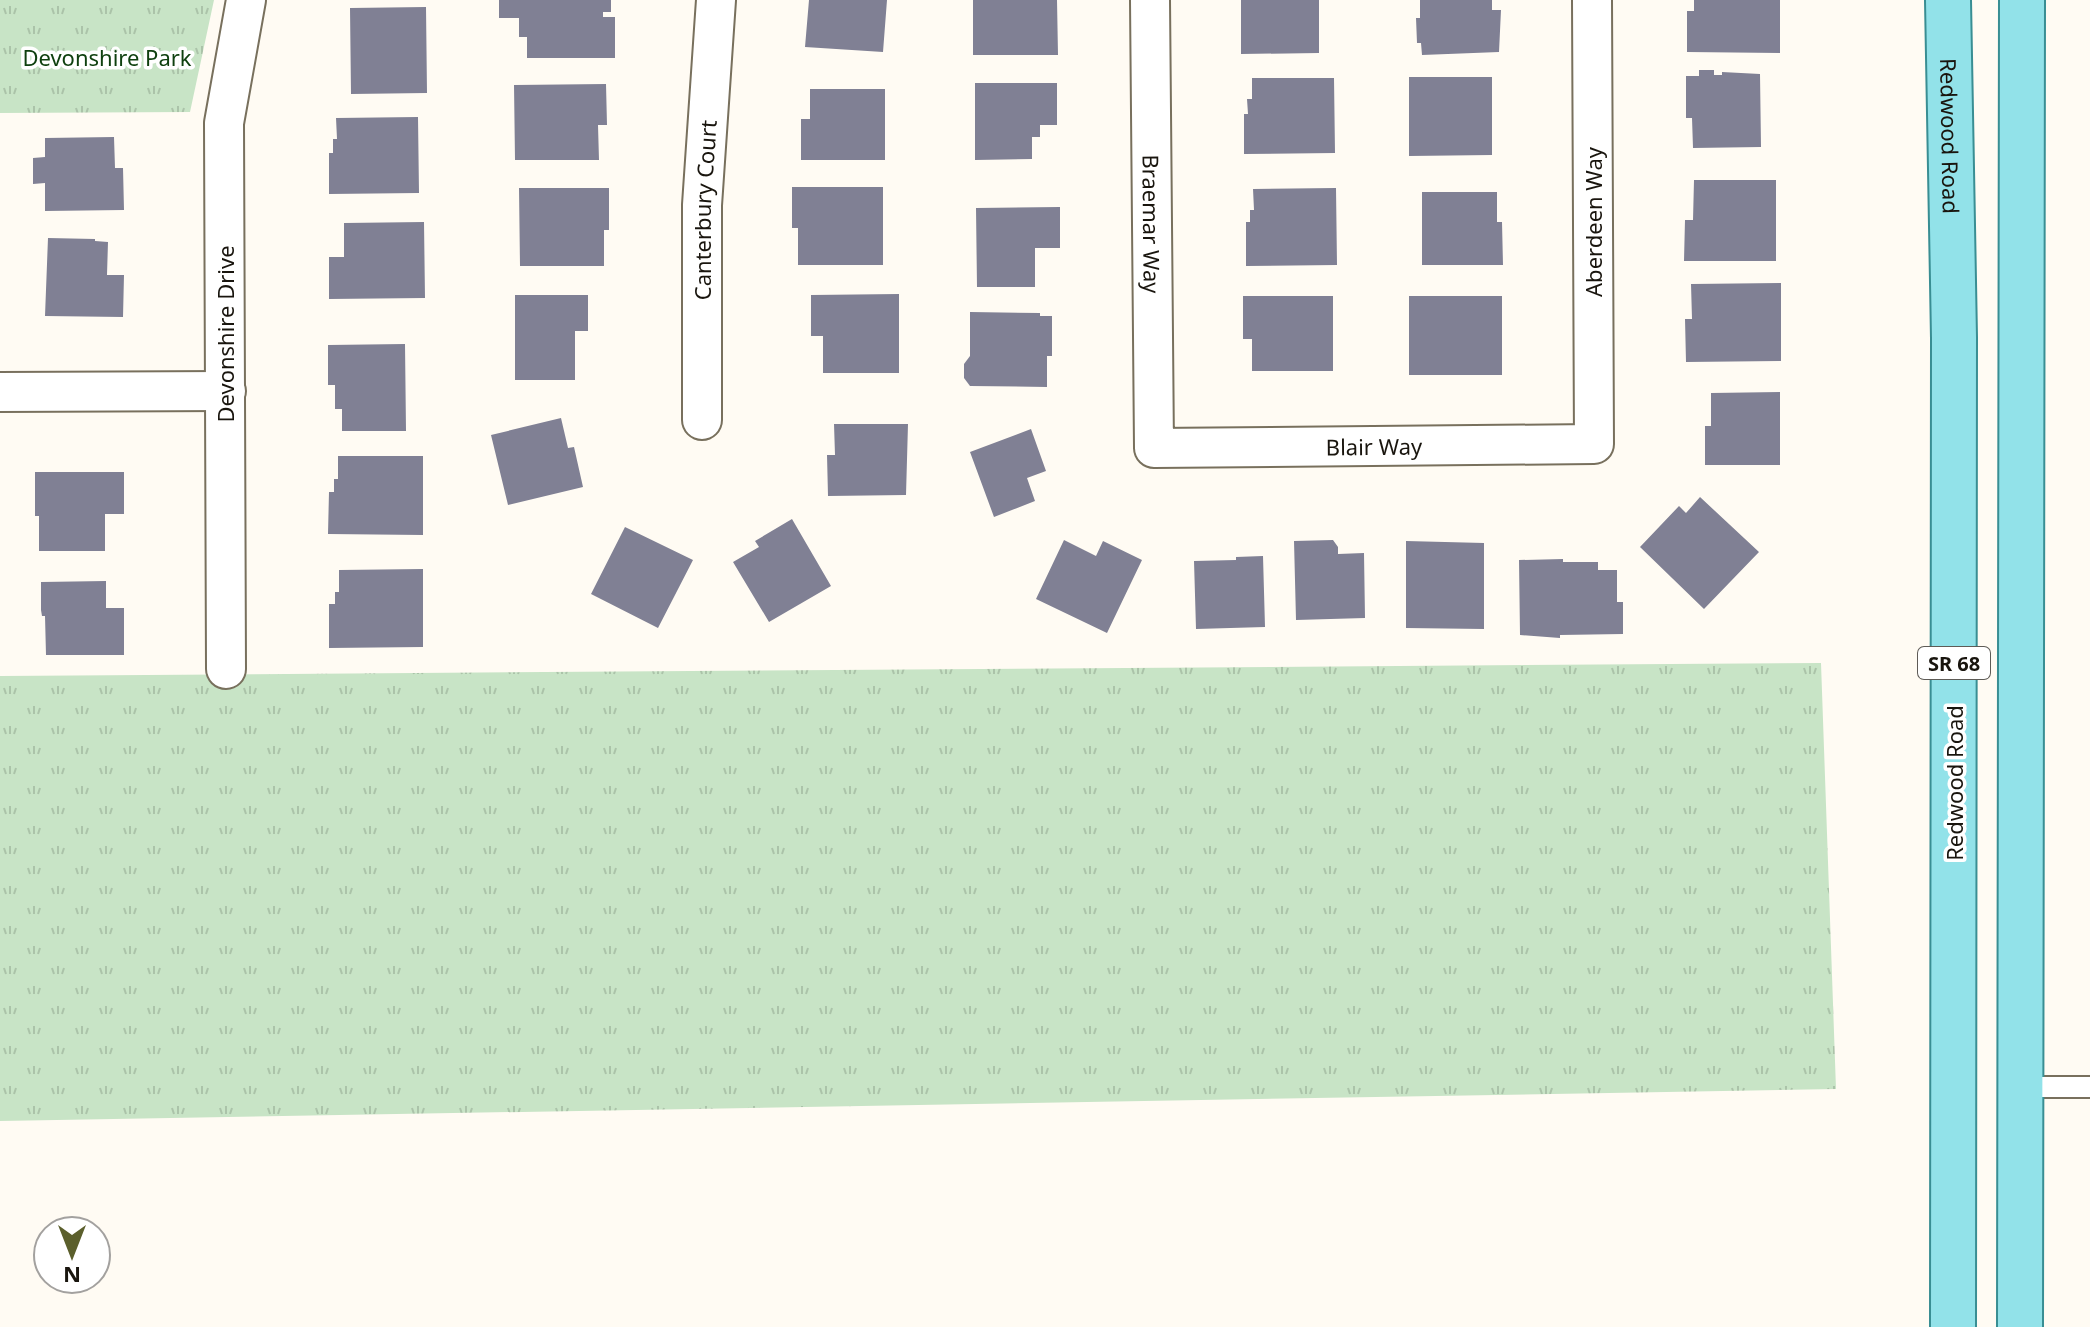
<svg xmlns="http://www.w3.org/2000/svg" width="2090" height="1327" viewBox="0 0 2090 1327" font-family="'Noto Sans',sans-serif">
<defs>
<pattern id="grass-tufts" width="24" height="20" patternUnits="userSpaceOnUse" patternTransform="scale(2)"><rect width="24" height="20" fill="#c8e4c6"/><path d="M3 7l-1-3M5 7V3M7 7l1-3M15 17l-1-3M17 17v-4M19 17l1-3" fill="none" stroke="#abc3a9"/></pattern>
</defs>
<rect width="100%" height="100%" fill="#fffbf3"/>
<path fill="url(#grass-tufts)" d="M0,0H214L190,112L0,113Z
M1821,663L1836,1089L0,1121V676Z"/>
<path fill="#808094" d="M499,0H611V12H603V17H615V58H527V37H519V18H499Z
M809,0H887L883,52L805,47Z
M973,0H1057L1058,55H973Z
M1241,0H1319V53L1241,54Z
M1420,0H1492V10H1501L1499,52L1422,55L1421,43H1417L1416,18H1420Z
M1694,0H1780V53L1687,52V11H1694Z
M426,7L427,93L351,94L350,8Z
M1699,70H1714V75H1722V72L1760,74L1761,147L1693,148L1692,118H1686V76H1699Z
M1409,77H1492V155L1409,156Z
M1252,78H1334L1335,153L1244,154V114H1248L1247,99H1252Z
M975,83H1057V125H1040V137H1032V159L975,160Z
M606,84L607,125H598L599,160H515L514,85Z
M810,89H885V160H801V119H810Z
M418,117L419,193L329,194V153H333V139H337L336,118Z
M114,137L115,168H123L124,210L45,211V183L33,184V158L45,157V138Z
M1694,180H1776V261H1684L1685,220H1693Z
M792,187H883V265H798V228H792Z
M519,188H609V230H604V266H520Z
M1336,188L1337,265L1246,266V222H1250V210H1254L1253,189Z
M1422,192H1497V222H1502L1503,265H1422Z
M1060,207V248H1035V287H977L976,208Z
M424,222L425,298L329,299V257H344V223Z
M48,238L95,239V241L108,242L107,275H124L123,317L45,316Z
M1781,283V361L1686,362L1685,319H1692L1691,284Z
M899,294V373H823V336H811V295Z
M515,295H588V331H575V380H515Z
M1243,296H1333V371H1252V339H1243Z
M1409,296H1502V375H1409Z
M970,312L1040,313V316H1052V356H1047V387L970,386L964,378V364L970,356Z
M405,344L406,431H342V409H335V385H328V345Z
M1780,392V465H1705V426H1711V393Z
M561,418L568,448L574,447L583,487L508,505L491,435Z
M834,424H908L906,495L828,496L827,455H835Z
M1031,429L1046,471L1027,478L1035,501L994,517L970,452Z
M338,456H423V535L328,534L329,492H334V479H338Z
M35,472H124V514H105V551H39V516H35Z
M1700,497L1759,552L1704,609L1640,547L1679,506L1686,513Z
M792,519L831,586L769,622L733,562L759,547L755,541Z
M625,527L693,560L658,628L591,594Z
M1064,540L1096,556L1103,541L1142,560L1107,633L1036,599Z
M1333,540L1338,547V554L1364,553L1365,618L1296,620L1294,541Z
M1406,541L1484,543V629L1406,628Z
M1263,556L1265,627L1196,629L1194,561L1236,560V557Z
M1563,559V562H1598V570H1617V602H1623V634L1560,635V638L1520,635L1519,560Z
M423,569V647L329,648V604H335V592H339V570Z
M106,581V608H124V655H46L45,616H42L41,610V582Z"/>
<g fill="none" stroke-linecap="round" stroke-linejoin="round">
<g stroke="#78705d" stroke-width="24">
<path id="service" d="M2021,1087H2090"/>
</g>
<g stroke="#78705d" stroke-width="42">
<g id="minor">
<path id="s1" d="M1150,0L1154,448L1594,444L1592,0"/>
<path d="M0,392L226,391"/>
<path id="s2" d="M702,420V205L716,0"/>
<path d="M226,669L224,123L246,0"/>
</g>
</g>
<g stroke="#398e93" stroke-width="48">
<g id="primary">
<path id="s3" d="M1948,0L1954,338L1953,1327"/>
<path d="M2020,1327L2022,0"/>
</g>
</g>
<use href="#service" stroke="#fff" stroke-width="20"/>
<use href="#minor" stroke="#fff" stroke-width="38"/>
<use href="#primary" stroke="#92e2e9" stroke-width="44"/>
</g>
<g text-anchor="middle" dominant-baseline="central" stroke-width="7" stroke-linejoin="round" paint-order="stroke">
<rect fill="#fff" stroke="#5e5b56" stroke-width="2" x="1918" y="647" width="72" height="32" rx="6"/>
<g font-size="20" font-weight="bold" fill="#19150e">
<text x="1954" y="663">SR 68</text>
</g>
<g font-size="22" fill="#0f400f" stroke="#fff">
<text x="107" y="57">Devonshire Park</text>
</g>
<g font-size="22" fill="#19150e" stroke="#fff">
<text stroke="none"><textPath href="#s3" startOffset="136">Redwood Road</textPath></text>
<text stroke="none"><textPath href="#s2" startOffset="210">Canterbury Court</textPath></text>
<text transform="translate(1593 222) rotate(-90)">Aberdeen Way</text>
<text stroke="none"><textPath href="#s1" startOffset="224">Braemar Way</textPath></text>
<text transform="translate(225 334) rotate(-90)">Devonshire Drive</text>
<text stroke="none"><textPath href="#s1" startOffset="668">Blair Way</textPath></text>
<text transform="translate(1954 783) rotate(-90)">Redwood Road</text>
</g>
</g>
<g transform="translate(72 1255) rotate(180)"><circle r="38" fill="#ffffff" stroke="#a3a19f" stroke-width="2"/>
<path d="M0-6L14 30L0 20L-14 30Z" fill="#5b5f2c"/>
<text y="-12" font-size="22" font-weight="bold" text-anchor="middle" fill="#19150e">N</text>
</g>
</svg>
